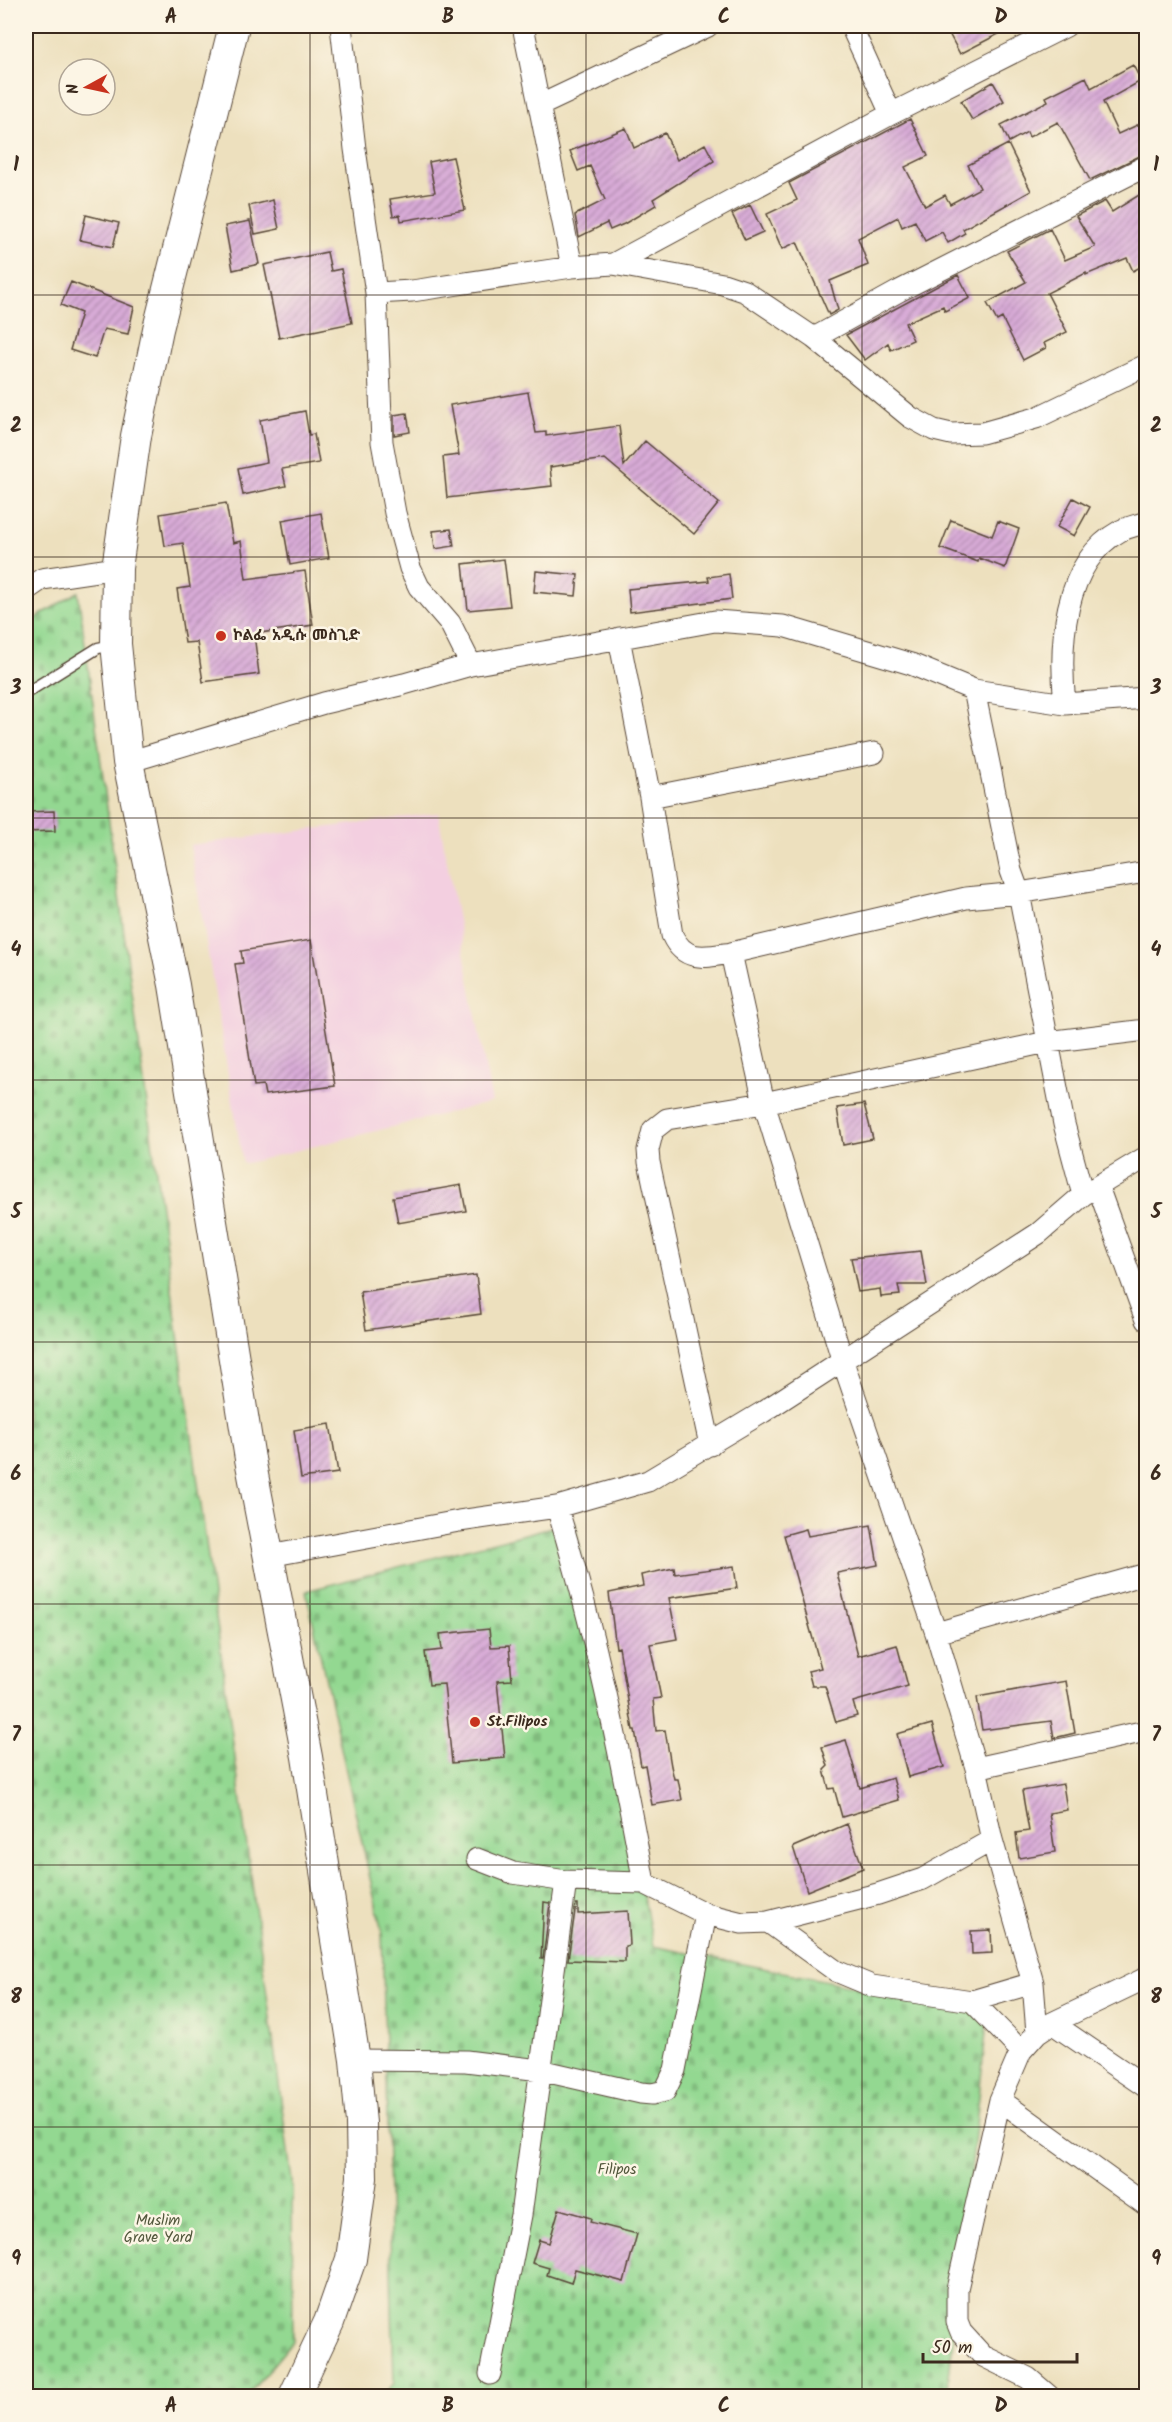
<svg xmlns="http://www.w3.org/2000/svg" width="1172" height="2422" viewBox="0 0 1172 2422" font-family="Kalam,'Noto Sans Ethiopic',sans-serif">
<defs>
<pattern id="cemetery-stones" width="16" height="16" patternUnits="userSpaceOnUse" patternTransform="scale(1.5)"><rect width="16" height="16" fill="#93d891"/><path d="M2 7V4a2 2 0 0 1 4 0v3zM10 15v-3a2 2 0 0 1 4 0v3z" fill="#80ba7d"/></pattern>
<pattern id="building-hatch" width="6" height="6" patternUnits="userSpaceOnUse" patternTransform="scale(1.5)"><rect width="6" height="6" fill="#d8abd7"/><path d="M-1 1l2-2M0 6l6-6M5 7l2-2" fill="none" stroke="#b08bae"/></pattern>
</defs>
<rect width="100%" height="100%" fill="#fcf5e5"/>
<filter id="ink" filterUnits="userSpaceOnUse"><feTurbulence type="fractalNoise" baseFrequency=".0167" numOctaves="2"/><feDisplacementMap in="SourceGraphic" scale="12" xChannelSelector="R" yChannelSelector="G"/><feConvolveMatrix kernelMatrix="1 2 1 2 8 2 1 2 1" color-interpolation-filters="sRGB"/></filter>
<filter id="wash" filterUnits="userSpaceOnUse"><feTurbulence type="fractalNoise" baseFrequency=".008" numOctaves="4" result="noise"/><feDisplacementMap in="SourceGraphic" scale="24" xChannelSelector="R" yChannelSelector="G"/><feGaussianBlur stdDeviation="1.35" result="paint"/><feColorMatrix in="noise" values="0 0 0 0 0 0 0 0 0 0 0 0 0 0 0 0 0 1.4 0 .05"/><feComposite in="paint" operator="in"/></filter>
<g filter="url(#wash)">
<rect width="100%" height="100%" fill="#ede0be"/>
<path fill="#f3cfe0" d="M438,813L492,1102L243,1164L190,845Z"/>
<path fill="url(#cemetery-stones)" stroke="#678158" stroke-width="1.5" d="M78,592L292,2181L293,2341L247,2396H26V624Z
M575,1521L653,1946L988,2013L947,2396H384L394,2383L382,1932L306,1591Z"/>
<g id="blocks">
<path fill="url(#building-hatch)" d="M945,26H1014L960,54Z
M1133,65L1141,81L1103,102L1118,134L1146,121V153L1090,180L1058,122L1029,137L1027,132L1009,142L1001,125L1048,101L1046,97L1086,77L1091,88Z
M993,82L1004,101L972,120L961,101Z
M910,119L928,156L905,167L925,206L945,195L950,204L980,188L968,165L1008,144L1031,191L963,229L965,233L948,243L942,232L925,241L915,221L902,227L898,217L858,238L868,265L830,281L838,310L829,315L797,242L782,249L767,214L797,200L789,183Z
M626,128L634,148L665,133L677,160L705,144L714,161L653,199L656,205L624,224L610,230L607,223L579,237L575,215L605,200L590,166L578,171L570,151Z
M453,157L465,210L401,221L400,215L393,216L390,199L435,192L429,162Z
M1146,180V264L1133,271L1127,258L1086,275V273L1047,293L1067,332L1044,343L1046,348L1023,360L1002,318L997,321L987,303L1026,282L1007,251L1050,229L1065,260L1095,247L1076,216L1105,201L1112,212L1144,192L1139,184Z
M273,200L279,229L255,234L249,206Z
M750,205L763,232L745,240L732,214Z
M86,215L119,223L113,247L80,240Z
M250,221L259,264L233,270L225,226Z
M327,252L331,271L341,269L352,323L279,338L264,265Z
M958,275L970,298L945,311L943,306L905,323L913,340L891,350L888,343L865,360L846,335Z
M71,282L134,307L128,334L104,329L95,358L70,350L81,313L61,305Z
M528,392L536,433L546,432V436L619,426L624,466L645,441L719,503L694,534L605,459L550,467L552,486L447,498L443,457L459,455L450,405Z
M305,411L309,435L314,434L319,463L282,469L286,486L243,495L238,468L267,462L260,420Z
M407,413L410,432L394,435V415Z
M1073,498L1090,507L1074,536L1057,527Z
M226,503L233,543L241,541L246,579L305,571L313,625L254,634L259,674L203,682L197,642L185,643L177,589L190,587L183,543L165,546L160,514Z
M321,513L329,558L290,565L282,520Z
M951,520L992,536L998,521L1019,529L1005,568L979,558L978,562L940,548Z
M451,529L454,546L435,549L433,531Z
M504,559L510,606L468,610L463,564Z
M536,571L578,575L576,596L534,592Z
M729,574L732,599L630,612L628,589L709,581L708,577Z
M54,811L55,831L26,832V812Z
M311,940L335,1086L265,1095L263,1085L254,1086L235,964L243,963L241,951Z
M864,1104L873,1139L843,1145L837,1108Z
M461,1185L466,1211L398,1223L393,1197Z
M921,1251L927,1285H898L900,1295L881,1297L880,1289L858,1292L851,1258Z
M476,1275L481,1314L366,1330L360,1292Z
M330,1424L338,1473L301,1478L294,1430Z
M871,1525L878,1565L837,1573L858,1656L897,1645L908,1686L853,1702L857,1716L836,1722L825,1686H812L808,1671L821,1668L784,1535L806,1529L808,1536Z
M734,1566L737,1588L669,1598L677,1639L650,1644L661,1698L653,1699L656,1731L665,1730L671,1766L674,1779H678L682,1800L652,1805L645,1765L641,1766L635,1730H633L619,1647L616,1648L609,1593L643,1586L641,1575L674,1568L675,1574Z
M489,1629L491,1647L509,1646L512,1680L497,1681L505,1758L452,1763L444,1684L429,1685L425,1652L442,1650L440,1634Z
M1066,1681L1075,1733L1054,1738L1051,1721L982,1730L977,1697Z
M932,1724L944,1767L908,1777L897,1734Z
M846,1740L860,1788L893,1778L899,1800L842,1817L834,1788L829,1789L824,1770L828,1766L822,1747Z
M1063,1784L1067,1810L1049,1813L1055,1852L1019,1858L1016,1833L1029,1831L1022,1791Z
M847,1824L863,1868L807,1891L793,1847Z
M544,1902L550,1903L543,1959H541Z
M576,1904H578V1914L628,1911L630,1945L625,1946V1962L568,1960Z
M991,1930L992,1953L972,1954L971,1931Z
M559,2209L591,2218L590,2222L637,2234L624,2282L575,2269L571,2283L547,2275L549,2268L532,2263L539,2240L549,2243Z"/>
</g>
</g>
<g filter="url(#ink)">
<use href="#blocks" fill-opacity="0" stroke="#564536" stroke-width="1.5"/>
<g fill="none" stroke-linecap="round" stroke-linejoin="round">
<g stroke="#564536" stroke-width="13">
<path id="lane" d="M26,693L98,648L113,645"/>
</g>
<g stroke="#564536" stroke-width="23">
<path id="street" d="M341,26L355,149L376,293L382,442L395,513L410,568L419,587L450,623L471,665
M523,26L572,267
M851,26L891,114L1066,26
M541,105L708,26
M613,264L891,114
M376,293L412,291L572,267L613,264L723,284L744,291L814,338L910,417L934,430L951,434L982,433L1036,418L1146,365
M814,338L899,291L1146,166
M26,590L42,579L117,568
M619,638L650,797L672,935C685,963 706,957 731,953L966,898L1019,893L1146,872
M974,690L1011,871L1019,893L1064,1124L1083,1195
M1065,704C1059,647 1062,563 1120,531C1128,527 1138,525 1146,522
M128,762L324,703L404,684L471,665L715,621L783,626L911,664L974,690L1065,704L1146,698
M650,797L874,753
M731,953L764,1103L842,1359L936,1633L976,1768L992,1840L1033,1983L1037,2033
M1098,1187L1146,1320
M710,1445L649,1162L648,1150L653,1130L667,1119L764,1103L1047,1042L1146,1030
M557,1507C595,1631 621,1757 644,1883
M269,1556L459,1521L557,1507L648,1481L763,1412L1039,1233L1083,1195L1146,1157
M936,1633L1146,1574
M976,1768L1146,1731
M477,1859L513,1873L566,1881L644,1883L706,1914L742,1923L768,1922L878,1894L923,1879L992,1840
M768,1922L836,1971L872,1986L972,2001L1033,1983
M972,2001L1021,2051
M1052,2023L1146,2087
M355,2060L466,2061L540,2070L641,2093L652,2094L665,2091L675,2070L706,1914
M1000,2100L1146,2205
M490,2374L521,2215L566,1881
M1049,2396L1028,2378L983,2356L961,2332L957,2322V2289L1000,2100L1021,2051L1037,2033L1052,2023L1146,1978"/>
</g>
<g stroke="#564536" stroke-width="32">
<path id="secondary" d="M234,26L158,329L136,436L117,568L116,644L128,762L174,985L250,1459L307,1757L355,2060L361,2123L362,2178L351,2259L329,2322L294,2396"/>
</g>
<use href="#lane" stroke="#fff" stroke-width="10"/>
<use href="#street" stroke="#fff" stroke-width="21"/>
<use href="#secondary" stroke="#fff" stroke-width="30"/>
</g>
</g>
<path fill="none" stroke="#3b2a1e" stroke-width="1.5" stroke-opacity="0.55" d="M310,26V2396M586,26V2396M862,26V2396M26,295H1146M26,557H1146M26,818H1146M26,1080H1146M26,1342H1146M26,1604H1146M26,1865H1146M26,2127H1146"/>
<g fill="#c8321e" stroke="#fcf5e5" stroke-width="2">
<circle cx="221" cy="636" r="6"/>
<circle cx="475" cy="1722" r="6"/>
</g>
<g text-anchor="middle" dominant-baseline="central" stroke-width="5" stroke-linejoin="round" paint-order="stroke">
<g font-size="15" font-weight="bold" fill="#3b2a1e" stroke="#fcf5e5" text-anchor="start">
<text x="233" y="636">ኮልፌ አዲሱ መስጊድ</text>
<text x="487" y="1722">St.Filipos</text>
</g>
<g font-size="15" fill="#51563b" stroke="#fcf5e5">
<text x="617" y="2170">Filipos</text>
<text x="158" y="2221">Muslim<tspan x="158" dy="17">Grave Yard</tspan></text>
</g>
</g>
<rect width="1172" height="2422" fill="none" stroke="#fcf5e5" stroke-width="66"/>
<g transform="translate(87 87) rotate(262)"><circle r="28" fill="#fcf5e5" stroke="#afa495" stroke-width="1.5"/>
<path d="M0-4.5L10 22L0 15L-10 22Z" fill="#c8321e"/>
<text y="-9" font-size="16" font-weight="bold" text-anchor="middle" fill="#3b2a1e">N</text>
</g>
<path d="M923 2353v9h154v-9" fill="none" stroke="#3b2a1e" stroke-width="3"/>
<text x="932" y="2353" font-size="18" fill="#3b2a1e" stroke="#fcf5e5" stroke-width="4.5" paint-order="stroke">50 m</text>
<rect x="33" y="33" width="1106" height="2356" fill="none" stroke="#3b2a1e" stroke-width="2"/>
<g font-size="20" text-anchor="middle" font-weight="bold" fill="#3b2a1e">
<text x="171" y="23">A</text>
<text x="448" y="23">B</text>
<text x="724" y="23">C</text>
<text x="1001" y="23">D</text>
<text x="16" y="171">1</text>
<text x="1156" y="171">1</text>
<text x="16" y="432">2</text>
<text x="1156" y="432">2</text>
<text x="16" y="694">3</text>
<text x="1156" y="694">3</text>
<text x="16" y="956">4</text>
<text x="1156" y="956">4</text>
<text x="16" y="1218">5</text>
<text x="1156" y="1218">5</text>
<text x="16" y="1480">6</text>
<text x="1156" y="1480">6</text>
<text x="16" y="1741">7</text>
<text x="1156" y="1741">7</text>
<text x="16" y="2003">8</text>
<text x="1156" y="2003">8</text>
<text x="16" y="2265">9</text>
<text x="1156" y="2265">9</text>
<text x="171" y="2412">A</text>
<text x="448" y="2412">B</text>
<text x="724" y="2412">C</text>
<text x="1001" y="2412">D</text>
</g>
</svg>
